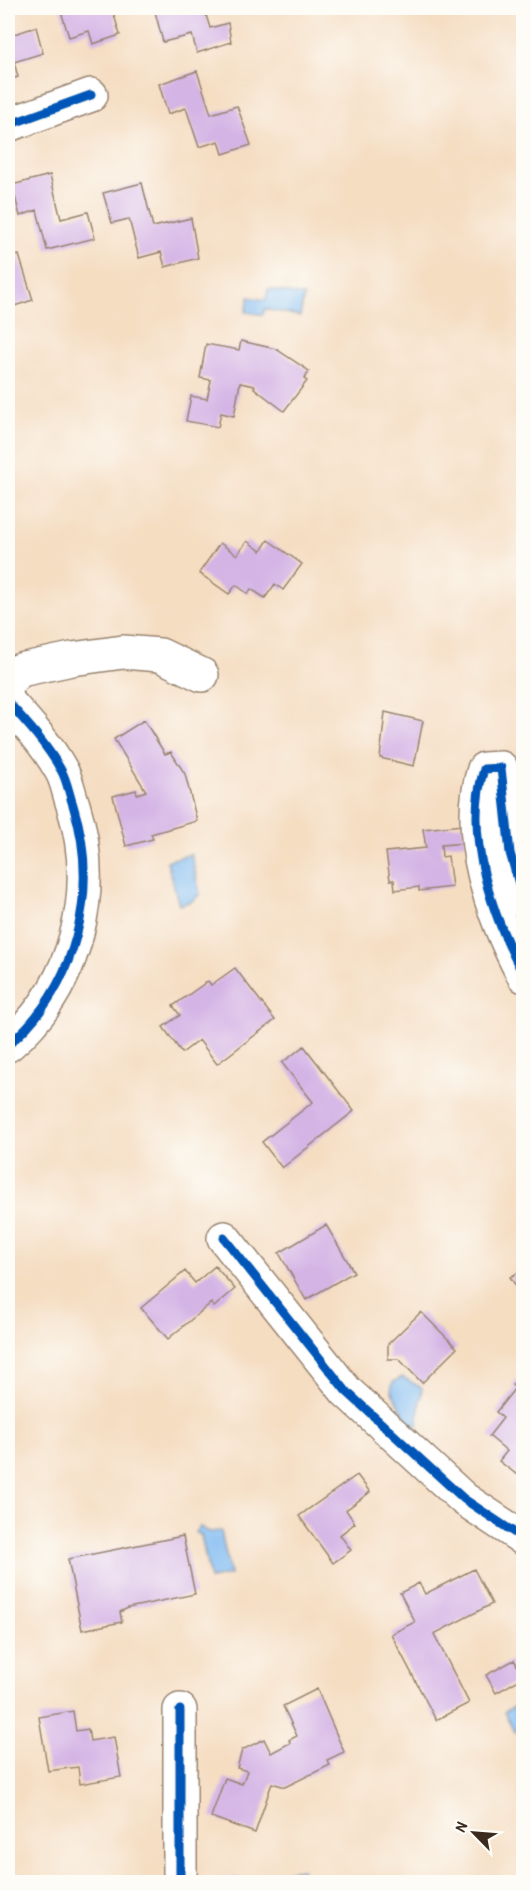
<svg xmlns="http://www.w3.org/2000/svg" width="531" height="1890" viewBox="0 0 531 1890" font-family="'Patrick Hand',sans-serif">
<rect width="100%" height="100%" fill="#fdfcf7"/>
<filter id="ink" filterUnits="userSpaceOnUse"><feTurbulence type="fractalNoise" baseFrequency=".0167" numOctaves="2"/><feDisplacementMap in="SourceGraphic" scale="12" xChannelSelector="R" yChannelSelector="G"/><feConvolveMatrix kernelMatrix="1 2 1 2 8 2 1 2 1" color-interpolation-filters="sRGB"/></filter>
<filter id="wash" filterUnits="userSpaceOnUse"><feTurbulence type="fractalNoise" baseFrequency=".008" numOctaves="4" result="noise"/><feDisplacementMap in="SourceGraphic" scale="24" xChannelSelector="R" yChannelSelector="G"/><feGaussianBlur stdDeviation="1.35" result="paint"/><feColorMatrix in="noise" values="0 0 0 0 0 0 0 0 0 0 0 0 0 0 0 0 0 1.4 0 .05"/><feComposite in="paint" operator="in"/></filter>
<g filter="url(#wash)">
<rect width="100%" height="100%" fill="#f5ddc2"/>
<path fill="#81bbf2" stroke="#5e7288" stroke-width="1.5" d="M268,289L304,296L300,316L265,309L263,315L246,312L249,297L266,300Z
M191,854L200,894L192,901L179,905L167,861Z
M402,1377L422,1388L416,1431L412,1430L391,1390L393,1382Z
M200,1527L209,1532L221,1531L230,1575L210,1579L201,1535L195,1532Z
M523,1702V1727L515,1732L504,1712Z
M302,1869L304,1882H254L258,1881V1876Z"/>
<g id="blocks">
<path fill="#d4b3e5" d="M60,8H112L120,35L93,44L89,31L69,37Z
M154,8H175L176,10L204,8L210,28L228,23L231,42L197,53L192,35L163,42Z
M36,27L43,53L14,62L18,77L8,80V36Z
M197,71L211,114L237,106L251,145L223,154L219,141L199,147L186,108L168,114L159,84Z
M50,175L61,219L88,212L95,238L47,250L37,210L20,216L12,185Z
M142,183L153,227L191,218L198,258L165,267L161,252L139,258L129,219L112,223L103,193Z
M19,255L33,300L8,308V258Z
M241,341L276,349L309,371L304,379L307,381L284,411L254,388L255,386L240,383L234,416L221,413L218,427L186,421L191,396L207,399L211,380L200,378L206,344L239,350Z
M268,540L302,564L283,590L275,584L265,598L251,589L248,594L236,585L229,594L199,573L220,543L237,555L247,541L261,551Z
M385,712L423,721L414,766L380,758Z
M144,720L165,754L171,752L185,774L197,821L151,834L153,839L126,846L113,796L136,790L137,794L146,791L114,739Z
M463,825L466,843L441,845L442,857L448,856L452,887L419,891V887L395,890L394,880H390L386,852L426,848L423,829Z
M235,968L275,1020L217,1064L199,1040L182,1053L163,1027L180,1015L173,1006L208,981L211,985Z
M304,1046L354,1111L282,1168L262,1142L313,1102L282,1063Z
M326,1225L354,1272L306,1300L279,1253Z
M215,1266L235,1289L214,1307L211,1303L168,1339L141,1308L185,1271L195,1283Z
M524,1269V1298L510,1277Z
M421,1312L457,1348L422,1383L399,1359H388V1344Z
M524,1371V1465L516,1474L499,1461L507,1451L489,1436L503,1418L496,1412L515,1388L512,1385Z
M357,1475L370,1492L346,1510L355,1523L340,1535L351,1550L333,1563L299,1516Z
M183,1536L195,1594L128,1608L120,1612L122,1622L82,1630L68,1559Z
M474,1569L492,1604L434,1634L469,1703L436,1720L391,1634L415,1622L400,1593L419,1583L425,1594Z
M514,1660L524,1677L496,1693L486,1675Z
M317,1689L344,1752L327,1760L330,1765L285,1787L272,1783L255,1833L211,1817L225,1778L242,1784L247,1771L237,1768L242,1750L264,1739L271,1753L290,1743L289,1740L297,1736L283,1706Z
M73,1711L76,1731L88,1729L90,1741L114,1737L121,1777L80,1784L78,1767L48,1771L39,1717Z
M238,1877V1882H212V1881Z"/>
</g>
</g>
<g filter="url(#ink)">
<use href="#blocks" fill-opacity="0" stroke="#988470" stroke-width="1.5"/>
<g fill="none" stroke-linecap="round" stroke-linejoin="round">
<g stroke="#988470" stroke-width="36">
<path id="minor" d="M8,125L91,95
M8,682L20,670L72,659L123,652L160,655L202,675
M8,702C27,723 47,745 61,770C67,780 69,794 73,805C100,890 77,987 8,1045
M524,901L510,853L501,768L484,769C463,835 493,918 524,976
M224,1238L346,1391L464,1499L524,1539
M180,1710V1882"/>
</g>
<use href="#minor" stroke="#fff" stroke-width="33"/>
<g stroke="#fdfcf7" stroke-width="13">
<path id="cycleway" d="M8,125L91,95
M8,702C27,723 47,745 61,770C67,780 69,794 73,805C100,890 77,987 8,1045
M524,901L510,853L501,768L484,769C463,835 493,918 524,976
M224,1238L346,1391L464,1499L524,1539
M180,1710V1882"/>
</g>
<use href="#cycleway" stroke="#0057b8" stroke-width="9"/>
</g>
</g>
<rect width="531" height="1890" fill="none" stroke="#fdfcf7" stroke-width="30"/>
<g transform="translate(474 1833) rotate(295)" stroke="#fdfcf7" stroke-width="4.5" paint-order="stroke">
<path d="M0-4.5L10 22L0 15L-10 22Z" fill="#3b2a1e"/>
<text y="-9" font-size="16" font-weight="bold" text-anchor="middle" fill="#3b2a1e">N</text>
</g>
</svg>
